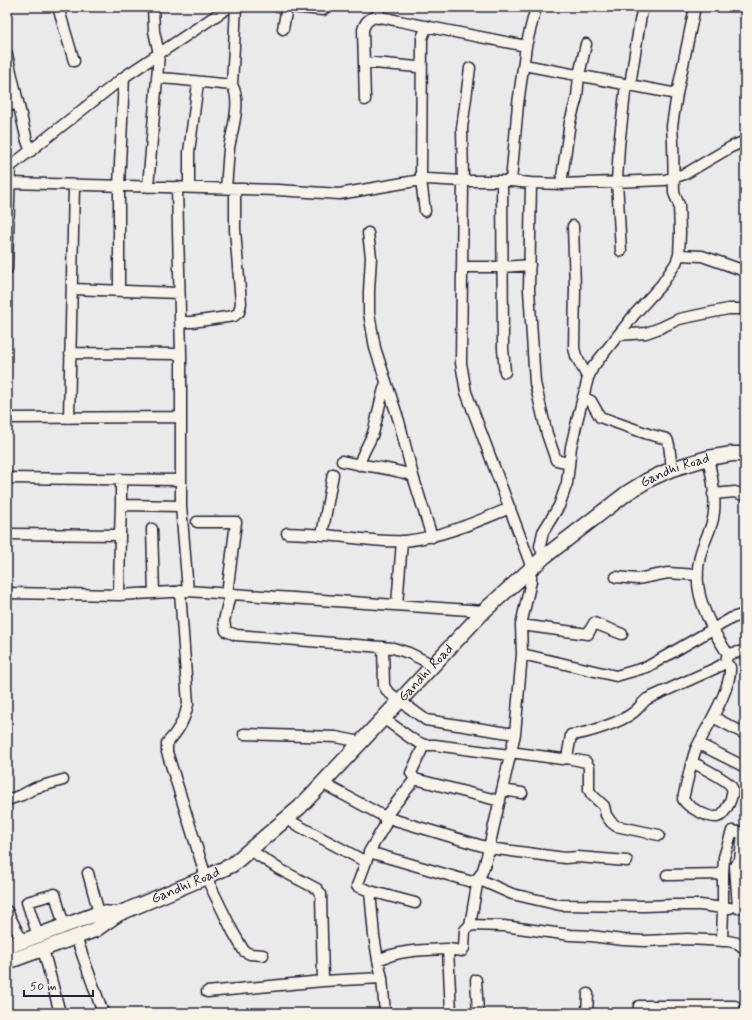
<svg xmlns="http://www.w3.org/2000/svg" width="752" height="1020" viewBox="0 0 752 1020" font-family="Mynerve,sans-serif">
<rect width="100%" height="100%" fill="#eaeaeb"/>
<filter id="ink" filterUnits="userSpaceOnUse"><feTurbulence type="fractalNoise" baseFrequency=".025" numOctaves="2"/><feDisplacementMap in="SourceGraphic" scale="8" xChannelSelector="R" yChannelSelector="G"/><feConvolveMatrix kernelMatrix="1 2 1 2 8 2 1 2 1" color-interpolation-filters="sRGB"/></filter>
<g filter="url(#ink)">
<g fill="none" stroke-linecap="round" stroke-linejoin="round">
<g stroke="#22223b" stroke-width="13">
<path id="street" d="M58,7L74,61
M290,7L323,10
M378,18L379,7
M283,29L287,7
M7,55L18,102L7,107
M364,62L417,67
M524,65L677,94L672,126L673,142L674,193L679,205L680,233L679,255
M470,68L462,128L463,181L461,363L466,392L532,568
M157,78C183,79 207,83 232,85L236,7
M630,85L640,21L643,7
M677,94L695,7
M365,100L363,30C368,11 384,18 399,21L526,46
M18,102L27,141L31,151
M7,169L124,77L229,7
M502,181L503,349L505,372
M511,181L518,104L526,46L536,7
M10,183L278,190L339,194L427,179L463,181H511L531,183L561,184L665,180L685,174L731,147L745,141
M531,183L529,290L535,383L547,434L556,460L569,463
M561,184L570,122L577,97L579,75L586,44
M148,187L159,54L154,31L153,7
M177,187L181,354V506L188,591
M189,188V152L198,83
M226,189C227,175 228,161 229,148C232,131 242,100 232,85
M425,211L421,180L422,38L427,26
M573,226L575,288L574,348L576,356L588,378
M368,233L371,257L369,291V313L375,348L399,421L413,476L432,537
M621,251L617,181L619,146L626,84
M462,267H503L530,265
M7,269L10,167
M72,289L179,293
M119,291V186L124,77
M180,322H192L234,316L239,312L241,303L235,230V189
M618,335L646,333L660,328L679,319L728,309H745
M70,353L181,354
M583,397L591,401L600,417L648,434L667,439L669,445L672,469
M7,418L181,417
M69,418L74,185
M708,458C712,476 717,500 713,519C710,532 703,543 700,556C693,585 702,608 715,633C719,640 723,647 728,654L745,651
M342,461C365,467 391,467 413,476
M359,465C362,453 369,444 373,433C378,416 380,399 386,383
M7,478L181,480
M713,494L735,492L745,496
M121,505V479
M197,522H236L227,594
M152,529L154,593
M287,533C303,534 319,534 335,536C358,538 382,543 405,541C442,537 476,522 510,508
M7,534L120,535L121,505L181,506
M322,535L333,474
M544,557L540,546L543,532L559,506L567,483L571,447L578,417L588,378L593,367L634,315L662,284L676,263L679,255L702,256L745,271
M616,577L637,579L668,573L698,575
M180,591L188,704C185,719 178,732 167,743V752L206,877L233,932L244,951L250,954L263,955
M7,593L119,595L188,591L484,611
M230,594L224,621L226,631L236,635L393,648L409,653L433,665
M119,595L120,535
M397,605L402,541
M521,625L531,581V577L528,571
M383,647L384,686L388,692L426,720L515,734L522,654L521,625L588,634L594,623L622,634
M522,654L616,676L647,667L732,618L745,614
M713,717L745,734
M383,718L412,739L424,745L411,773L415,779L500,801
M244,734L336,737L361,742
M699,744L745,767
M424,745H435L509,755
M510,752L562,759L567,758L571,735C586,734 622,722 634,712C638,709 642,703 647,699L716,668L725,663L728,654
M567,758L586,762L589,767V790L592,795L604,806L606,815L611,822L616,826L659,835
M692,762C701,767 726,779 731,786C736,793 725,816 717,817C708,818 687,807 683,799L691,765C693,759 694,753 697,747C706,728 732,688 730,667L725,663
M415,779L385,817L489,848L565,858L578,857L627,861
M322,783L385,817V825L369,852L472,882C483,877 484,866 487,856L515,734
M502,790L522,793
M7,800L22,795L35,788L63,780
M286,819L366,862L368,856
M250,850L279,869L317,889L321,894L323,981
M366,862L357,886L370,891L374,936L378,960
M88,873L99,913
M723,874L724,857L732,831L745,833
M370,891L415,903
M738,908L735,866L740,860L743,833
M7,911L22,941
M471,926L470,925L478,879L512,894L560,905L644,906L672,905H700L723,908V874L667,875
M38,936L27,902L55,894L64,926
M76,937L103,1013
M722,941L723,908H730
M43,949L60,1013
M448,949L462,951L464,948L465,930L470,925L504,926L570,935L591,936L623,940L645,941L687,939L728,941L737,943L744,948L745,950
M476,980L478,1013
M207,992L323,981L382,978
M385,1013L382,978L378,960C400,950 424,950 448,949L451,1013
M587,1013L588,994
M638,1013L639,1006H735"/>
</g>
<g stroke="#22223b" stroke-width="17">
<g id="secondary">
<path d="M7,947L99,913L118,914"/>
<path id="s1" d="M7,962L95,930L118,914L206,877L232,865L300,807L484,611L544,557L627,493L648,480L672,469L708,458L732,454H745"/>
</g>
</g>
<use href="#street" stroke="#f7f3e8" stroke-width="10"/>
<use href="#secondary" stroke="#f7f3e8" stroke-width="14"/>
</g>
</g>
<g text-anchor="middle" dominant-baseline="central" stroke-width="4" stroke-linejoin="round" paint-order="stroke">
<g font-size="14" fill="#22223b" stroke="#f7f3e8">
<text stroke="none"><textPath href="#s1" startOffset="843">Gandhi Road</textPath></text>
<text stroke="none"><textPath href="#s1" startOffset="519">Gandhi Road</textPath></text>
<text stroke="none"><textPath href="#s1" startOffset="195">Gandhi Road</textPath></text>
</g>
</g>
<rect width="752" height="1020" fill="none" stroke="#f7f3e8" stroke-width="24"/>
<rect x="12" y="12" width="728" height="996" fill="none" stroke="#22223b" stroke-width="1.5" filter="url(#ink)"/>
<path d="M24 990v6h69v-6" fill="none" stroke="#22223b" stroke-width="2"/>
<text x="30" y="990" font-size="12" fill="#22223b" stroke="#f7f3e8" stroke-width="3" paint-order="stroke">50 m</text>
</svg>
